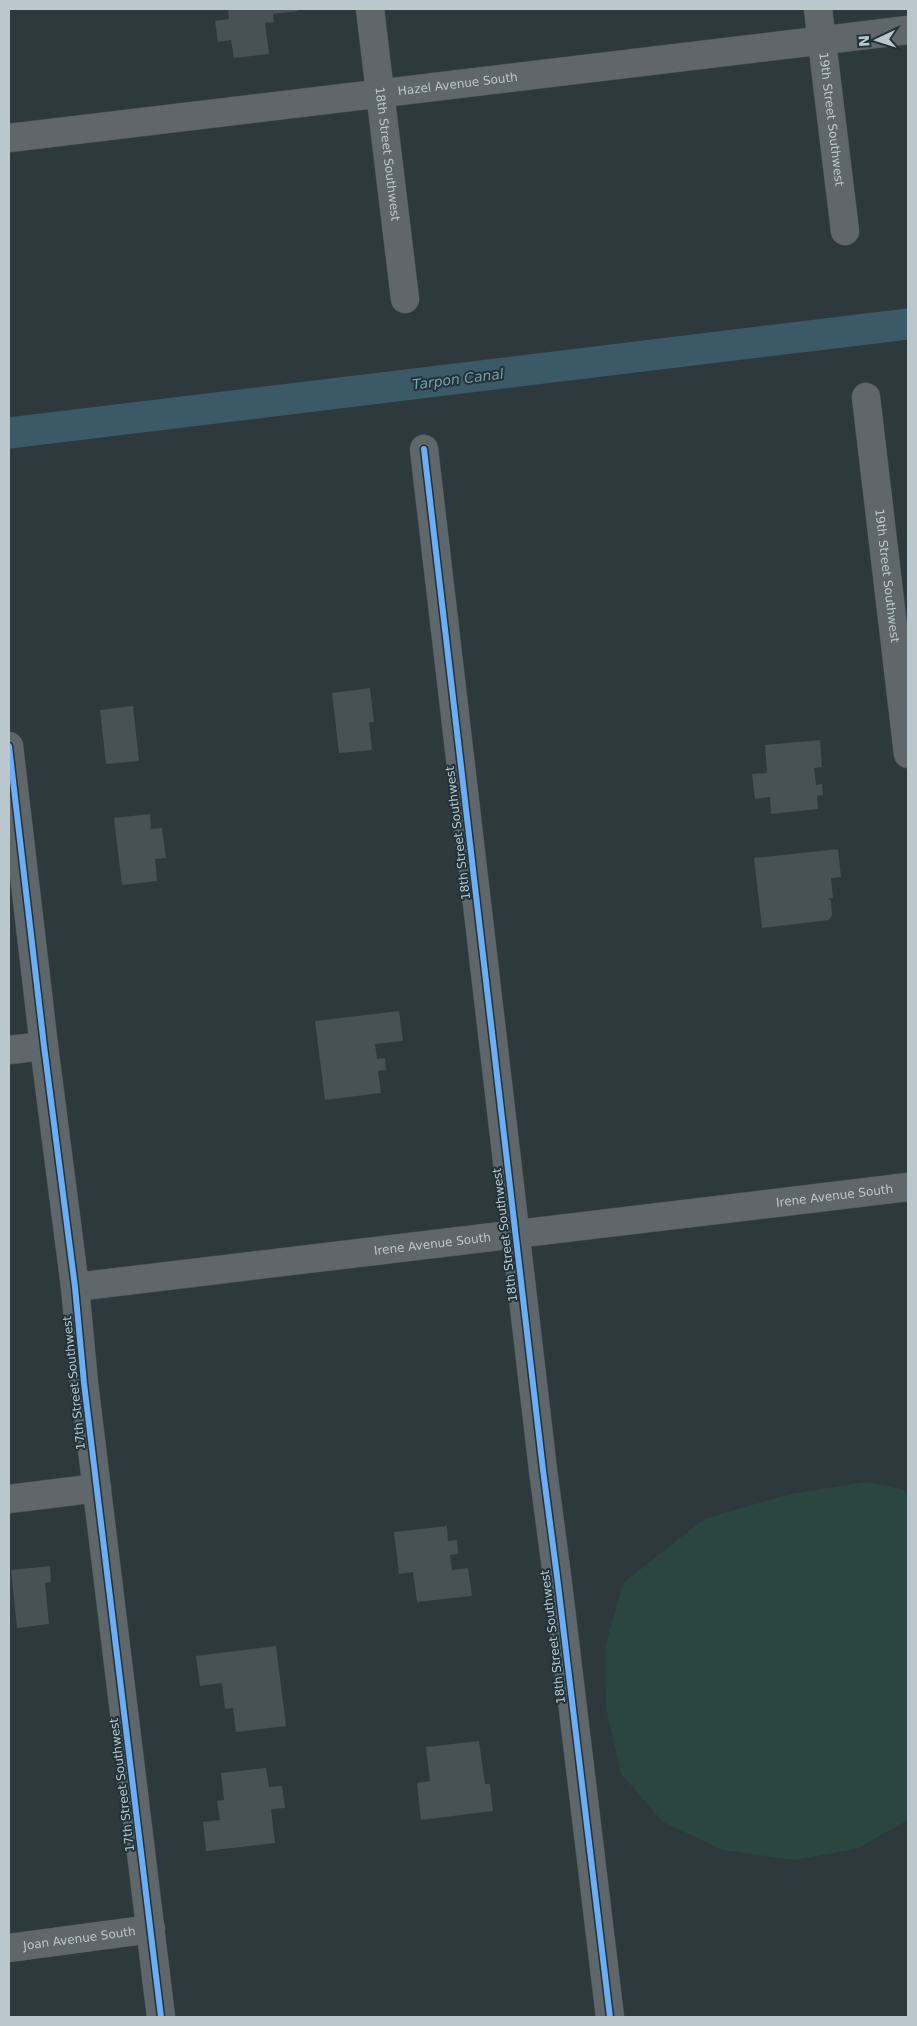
<svg xmlns="http://www.w3.org/2000/svg" width="917" height="2026" viewBox="0 0 917 2026" font-family="'DejaVu Sans',sans-serif">
<rect width="100%" height="100%" fill="#2e393e"/>
<path fill="#2b4541" d="M866,1482L901,1489L908,1493V1818L905,1822L856,1849L794,1860L723,1850L663,1822L621,1774L606,1708L605,1647L623,1583L704,1519L790,1494Z"/>
<g fill="none" stroke-linecap="round" stroke-linejoin="round">
<path stroke="#3b5967" stroke-width="31" d="M9,433L908,324"/>
</g>
<path fill="#485155" d="M228,9H297L298,11L273,14L274,22L265,23L269,54L234,58L231,40L218,42L215,21L229,19Z
M370,688L374,722H369L372,750L339,753L332,693Z
M133,706L139,761L106,764L100,710Z
M820,740L822,767L814,768L816,785L822,784L823,795L817,796L818,809L771,814L770,797L755,799L752,774L767,773L765,745Z
M150,814L151,829L162,828L166,858L155,859L157,881L122,885L114,818Z
M838,849L841,877L831,878L833,898H828L831,901L832,915L829,920L762,928L754,858Z
M399,1011L403,1041L375,1044L377,1059L385,1058L386,1070L378,1071L381,1093L325,1100L315,1021Z
M447,1526L448,1541L457,1540L458,1554L450,1555L452,1570L468,1568L472,1596L417,1602L413,1572L399,1574L394,1532Z
M50,1566L51,1582L45,1583L49,1624L17,1628L11,1570Z
M276,1646L286,1726L236,1732L233,1708L225,1709L222,1683L200,1686L196,1656Z
M479,1741L485,1784H490L493,1811L421,1820L417,1783L430,1781L426,1747Z
M266,1768L269,1787L282,1786L285,1808L271,1809L275,1843L206,1851L203,1822L220,1820L217,1801L224,1800L221,1773Z"/>
<g fill="none" stroke-linecap="round" stroke-linejoin="round">
<g stroke="#4d5458" stroke-width="29">
<g id="minor">
<path id="s1" d="M370,9L405,299"/>
<path id="s2" d="M818,9L845,231"/>
<path id="s3" d="M9,138L908,30"/>
<path id="s4" d="M866,397L908,754"/>
<path d="M424,449L543,1470L557,1576L610,2017"/>
<path d="M9,746L44,1046L75,1287L84,1383L161,2017"/>
<path d="M9,1050L44,1046"/>
<path id="s5" d="M75,1287L908,1187"/>
<path d="M9,1499L97,1488"/>
<path id="s6" d="M9,1948L151,1929"/>
</g>
</g>
<use href="#minor" stroke="#5f676b" stroke-width="28"/>
<g stroke="#213239" stroke-width="9">
<path id="cycleway" d="M424,449L543,1470L557,1576L610,2017
M9,746L44,1046L75,1287L84,1383L161,2017"/>
</g>
<use href="#cycleway" stroke="#6dadf4" stroke-width="6"/>
</g>
<g text-anchor="middle" dominant-baseline="central" stroke-width="4" stroke-linejoin="round" paint-order="stroke">
<g font-size="12" fill="#bac7cd" stroke="#213239">
<text stroke="none"><textPath href="#s3" startOffset="452">Hazel Avenue South</textPath></text>
<text stroke="none"><textPath href="#s2" startOffset="111">19th Street Southwest</textPath></text>
<text stroke="none"><textPath href="#s1" startOffset="146">18th Street Southwest</textPath></text>
<text stroke="none"><textPath href="#s4" startOffset="180">19th Street Southwest</textPath></text>
<text transform="translate(458 833) rotate(-97)">18th Street Southwest</text>
<text stroke="none"><textPath href="#s5" startOffset="765">Irene Avenue South</textPath></text>
<text transform="translate(505 1235) rotate(-97)">18th Street Southwest</text>
<text stroke="none"><textPath href="#s5" startOffset="360">Irene Avenue South</textPath></text>
<text transform="translate(74 1383) rotate(-96)">17th Street Southwest</text>
<text transform="translate(553 1637) rotate(-97)">18th Street Southwest</text>
<text transform="translate(122 1785) rotate(-97)">17th Street Southwest</text>
<text stroke="none"><textPath href="#s6" startOffset="71">Joan Avenue South</textPath></text>
</g>
<g font-size="14" font-style="italic" fill="#7ba0af" stroke="#213239">
<text transform="translate(458 379) rotate(-7)">Tarpon Canal</text>
</g>
</g>
<rect width="917" height="2026" fill="none" stroke="#bac7cd" stroke-width="20"/>
<g transform="translate(877 40) rotate(266)" stroke="#213239" stroke-width="4" paint-order="stroke">
<path d="M0-4L9 19L0 12L-9 19Z" fill="#bac7cd"/>
<text y="-8" font-size="14" font-weight="bold" text-anchor="middle" fill="#bac7cd">N</text>
</g>
</svg>
